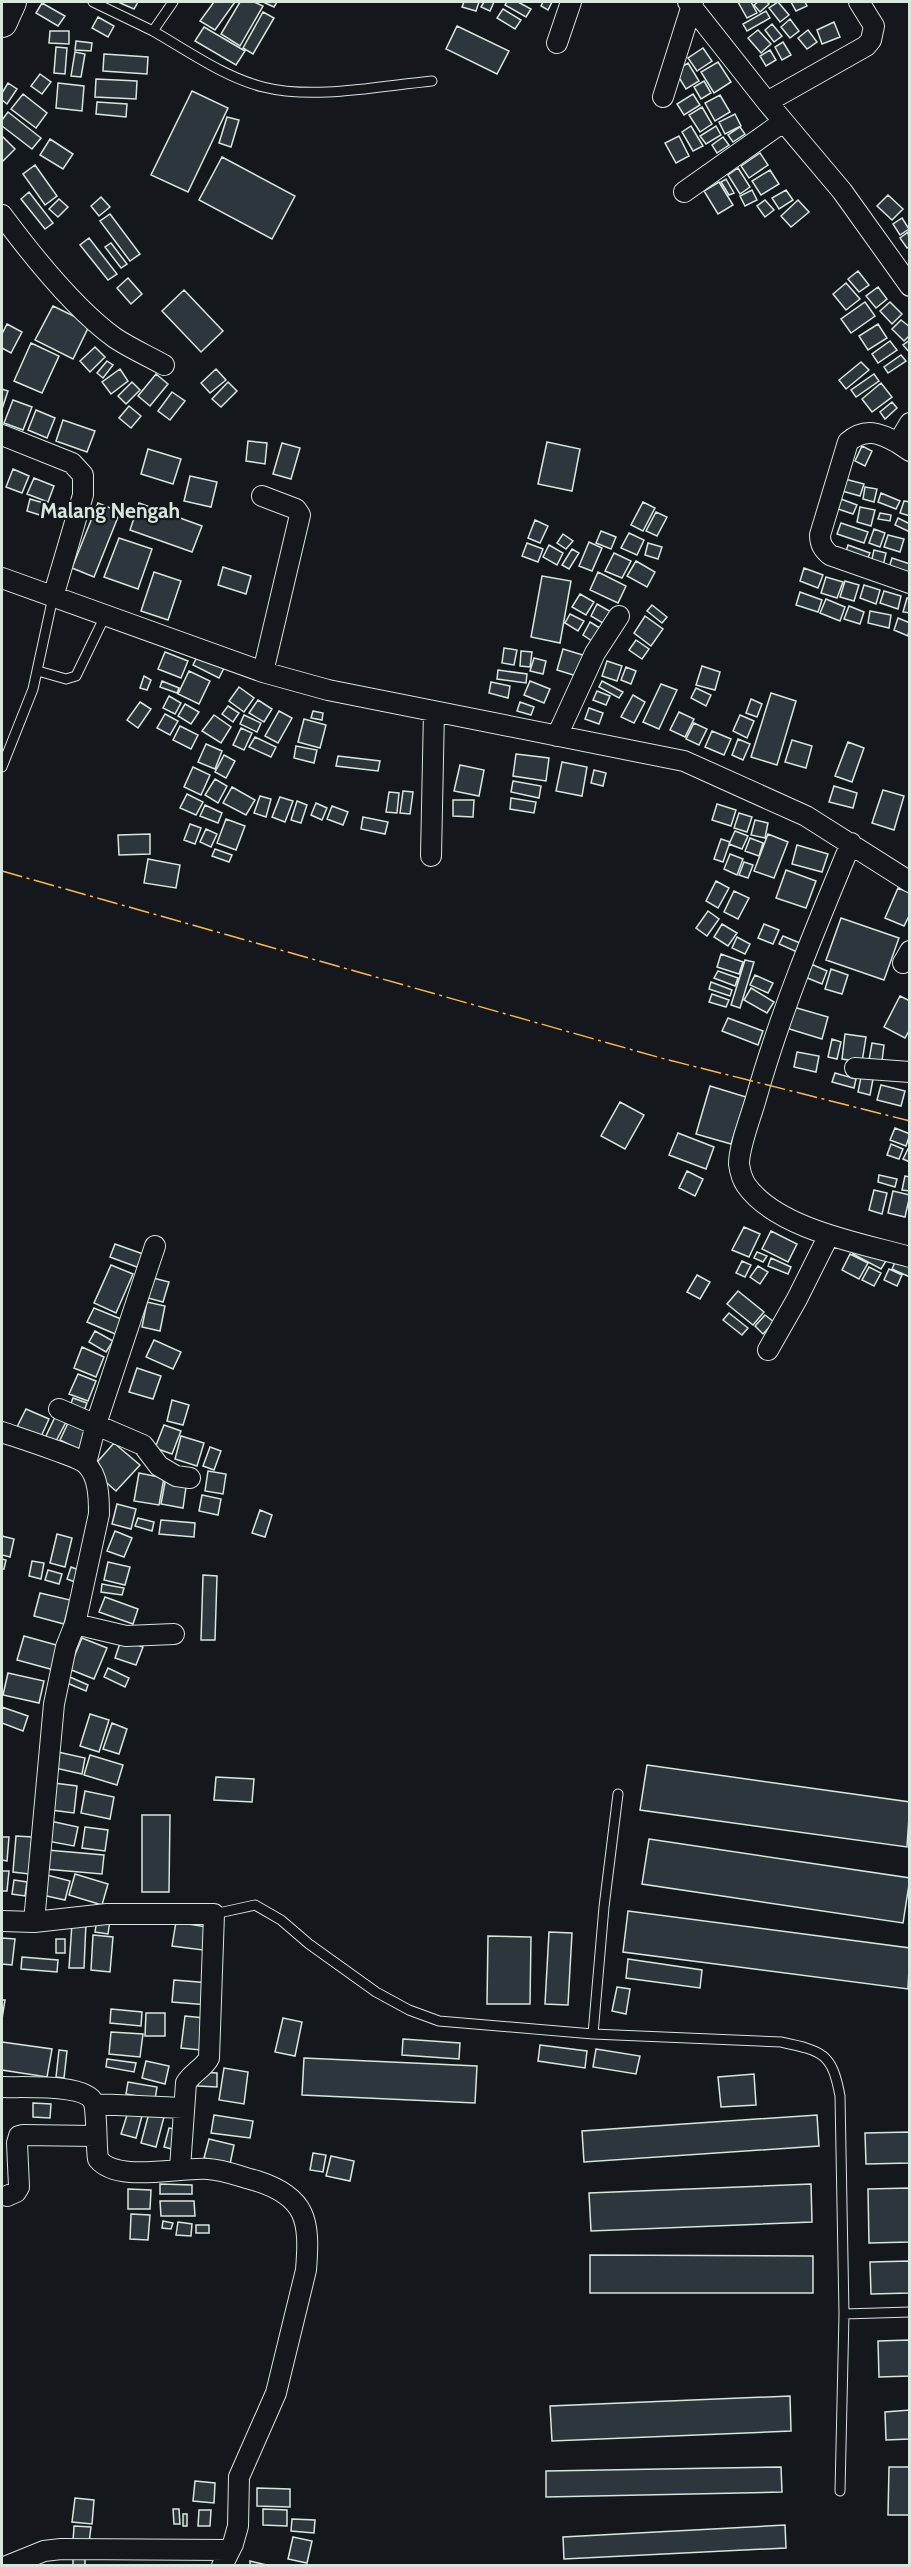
<svg xmlns="http://www.w3.org/2000/svg" width="911" height="2567" viewBox="0 0 911 2567" font-family="Cabin,sans-serif">
<rect width="100%" height="100%" fill="#14181c"/>
<path fill="#2c363c" stroke="#d8e6dc" stroke-width="1.5" d="M118,2H138L134,9Z
M214,2H235L215,30L200,21Z
M240,2H254L263,6L240,46L221,34Z
M263,2H277L274,7Z
M464,2H479L476,11L462,7Z
M484,2H494L490,11L481,7Z
M507,2H518L531,9L526,17L505,5Z
M543,2H552L548,10L541,6Z
M738,2H751L757,13L747,18Z
M758,2H767L769,4L760,12L754,5Z
M778,2L789,15L780,22L769,8Z
M791,2H805L807,6L796,11Z
M42,3L65,16L58,26L36,13Z
M503,9L521,20L515,29L497,18Z
M766,11L770,18L747,31L743,24Z
M263,12L274,18L253,54L243,48Z
M98,17L114,26L108,37L92,28Z
M790,19L799,31L790,38L781,27Z
M834,22L840,37L822,44L817,30Z
M772,24L782,36L774,42L765,30Z
M457,26L509,51L497,74L446,49Z
M204,27L245,51L236,65L195,41Z
M758,30L771,44L761,53L748,38Z
M808,30L817,42L807,49L798,38Z
M50,31H69V44L49,43Z
M76,41L92,43L91,51L75,50Z
M783,42L791,55L782,60L775,47Z
M56,47L67,48L65,74L54,73Z
M703,48L712,61L697,71L688,58Z
M770,50L776,60L766,66L760,56Z
M75,52L85,54L81,77L71,76Z
M104,54L148,57L147,74L103,71Z
M718,62L731,82L714,93L701,72Z
M688,63L699,81L686,89L675,71Z
M40,74L51,82L42,94L31,86Z
M96,79L137,81L136,99L95,97Z
M704,81L711,93L701,99L694,87Z
M8,83L17,89L7,104L2,100V93Z
M58,83L84,86L82,111L56,108Z
M192,91L228,108L188,192L151,175Z
M23,94L47,113L36,128L11,109Z
M693,94L700,105L684,115L677,104Z
M720,95L730,112L715,121L705,103Z
M97,102L127,104L126,117L96,114Z
M702,107L712,124L700,132L689,115Z
M8,112L41,138L32,149L2,126V120Z
M735,114L741,126L725,134L719,122Z
M227,117L239,120L231,147L219,143Z
M691,126L703,146L693,151L682,132Z
M716,126L721,135L706,144L700,136Z
M740,127L745,134L733,142L728,135Z
M2,136L15,149L3,161L2,160Z
M679,136L689,156L676,163L665,143Z
M723,137L729,145L717,153L712,145Z
M50,139L73,154L63,169L40,155Z
M760,153L768,165L749,178L741,166Z
M222,157L295,196L272,239L199,200Z
M35,165L57,196L45,205L23,174Z
M738,168L750,187L740,194L728,175Z
M770,170L779,184L761,195L752,181Z
M726,179L734,193L729,195L721,182Z
M719,182L733,205L718,214L704,191Z
M752,190L757,200L745,206L740,196Z
M786,190L793,200L779,209L772,198Z
M29,192L53,223L45,229L21,199Z
M888,195L903,209L892,220L877,206Z
M101,197L110,207L99,216L91,206Z
M59,199L68,207L58,217L49,209Z
M765,200L774,210L765,217L757,206Z
M798,200L809,212L791,227L781,216Z
M110,214L140,254L130,261L100,221Z
M902,218L909,229L900,235L893,224Z
M908,232L910,246L907,248L900,238Z
M89,238L117,274L108,280L80,245Z
M111,243L127,264L121,268L105,247Z
M858,271L869,285L859,292L848,279Z
M128,278L142,294L131,304L117,288Z
M846,283L860,299L846,310L833,294Z
M878,287L887,299L876,308L866,296Z
M184,290L223,331L201,352L162,311Z
M865,302L875,316L851,333L841,319Z
M890,302L902,314L892,324L880,311Z
M53,306L90,324L73,359L35,340Z
M901,320L910,327V335L904,341L892,329Z
M7,324L22,332L11,353L2,348V334Z
M878,324L887,338L868,350L859,336Z
M910,340V353L903,345Z
M890,341L897,350L878,363L872,354Z
M31,343L59,356L42,393L14,381Z
M95,347L105,357L90,372L80,361Z
M901,355L906,361L888,373L884,367Z
M107,361L113,365L103,378L97,373Z
M861,362L869,370L846,389L839,380Z
M120,369L128,381L111,394L102,382Z
M216,369L226,380L210,393L201,383Z
M156,374L168,384L150,406L138,396Z
M874,374L879,381L856,397L851,390Z
M132,382L140,390L126,404L118,396Z
M228,382L237,391L221,407L212,399Z
M881,383L892,397L872,412L862,399Z
M2,389L8,391L2,409Z
M172,392L185,401L170,420L158,411Z
M13,400L32,407L23,430L4,423Z
M892,402L897,408L885,419L880,412Z
M129,406L141,416L131,428L119,418Z
M36,410L55,418L47,438L28,430Z
M63,420L95,431L87,452L56,441Z
M248,441L267,443L265,464L246,461Z
M547,442L580,449L572,491L538,484Z
M282,443L300,448L291,479L273,474Z
M862,446L872,451L865,466L855,461Z
M148,449L181,459L173,484L141,474Z
M13,469L29,476L22,493L6,487Z
M190,476L217,482L211,507L184,501Z
M34,478L54,486L48,502L27,494Z
M845,479L864,484L860,496L842,491Z
M865,487L877,489L874,502L863,499Z
M881,493L900,501L896,509L878,502Z
M30,499L47,504L43,516L27,511Z
M841,499L857,505L853,514L838,509Z
M904,501L910,502V516L900,513Z
M643,502L655,508L643,531L631,525Z
M98,503L120,512L94,577L72,568Z
M139,503L202,526L192,552L130,530Z
M860,507L875,510L871,526L857,522Z
M656,512L667,517L657,536L646,531Z
M880,513L891,515L890,521L878,519Z
M898,518L910,524V532L895,525Z
M535,520L548,526L540,543L528,538Z
M841,523L868,532L864,543L837,534Z
M874,529L885,533L880,547L869,543Z
M601,531L616,537L611,549L596,543Z
M629,533L644,540L637,555L621,548Z
M563,534L573,541L566,549L557,543Z
M888,535L904,539L900,552L884,547Z
M119,538L152,549L138,589L104,577Z
M589,542L602,548L592,571L579,566Z
M527,543L543,549L538,562L522,556Z
M648,543L662,547L658,559L645,555Z
M549,545L563,553L557,565L543,557Z
M848,545L870,553L866,562L845,555Z
M572,549L579,553L569,569L562,565Z
M874,550L886,553L883,566L871,563Z
M614,553L631,561L622,578L605,571Z
M892,558L910,564V578L888,571Z
M636,561L655,572L647,587L627,576Z
M223,567L251,576L246,594L218,585Z
M804,568L823,575L818,588L800,581Z
M154,572L181,581L168,620L141,611Z
M598,572L626,586L618,603L590,590Z
M542,576L571,581L560,643L531,637Z
M826,577L843,582L837,598L821,593Z
M845,581L859,585L854,601L840,597Z
M864,585L880,590L876,604L860,598Z
M884,591L901,596L898,609L880,603Z
M800,592L822,600L818,612L796,605Z
M580,594L594,602L586,615L572,607Z
M907,598L910,599V613L903,612Z
M826,599L845,607L840,621L820,613Z
M597,604L613,613L606,625L591,616Z
M652,605L667,617L662,623L647,611Z
M849,606L864,612L860,624L844,619Z
M870,611L891,615L889,628L868,623Z
M570,614L584,621L578,631L565,623Z
M645,616L663,629L651,646L634,633Z
M898,618L910,623L908,636L894,630Z
M590,622L603,630L595,643L583,635Z
M636,640L649,649L642,659L629,650Z
M504,648L517,650L514,665L502,663Z
M563,649L586,656L580,677L557,670Z
M521,651L532,652L530,667L520,666Z
M165,652L188,661L181,678L158,669Z
M199,653L225,666L219,678L193,665Z
M534,658L546,661L543,674L530,671Z
M607,661L622,666L617,681L602,676Z
M702,666L720,672L715,690L696,685Z
M626,667L636,671L631,684L621,680Z
M498,670L527,674L526,683L497,679Z
M189,671L210,681L199,704L178,694Z
M144,676L151,680L147,690L140,688Z
M162,681L179,688L177,693L160,687Z
M530,681L550,689L544,703L524,695Z
M602,681L623,692L619,698L599,687Z
M491,682L510,686L508,698L489,693Z
M661,684L677,690L659,729L643,722Z
M239,687L254,698L244,712L229,701Z
M696,688L711,695L706,706L691,698Z
M597,691L610,696L606,705L593,700Z
M771,693L796,701L777,765L751,757Z
M633,695L645,702L634,723L621,717Z
M169,696L181,703L175,714L163,708Z
M751,699L762,704L757,717L746,713Z
M258,700L272,709L264,722L249,713Z
M140,702L151,709L138,728L127,720Z
M520,702L534,707L531,715L517,711Z
M185,704L199,712L191,724L178,716Z
M228,706L239,713L233,722L222,714Z
M589,708L603,713L599,724L585,719Z
M279,711L292,718L278,743L265,736Z
M313,711L323,713L322,720L311,718Z
M679,712L694,719L685,737L670,730Z
M165,714L178,721L170,735L157,728Z
M214,715L231,727L221,743L202,731Z
M244,715L261,723L257,732L240,724Z
M740,715L754,721L747,738L733,731Z
M304,719L326,725L320,748L298,742Z
M694,723L707,729L699,745L686,739Z
M180,726L198,735L191,749L173,740Z
M241,728L252,733L244,750L233,745Z
M712,731L731,739L724,755L705,747Z
M255,737L276,747L271,757L249,747Z
M738,739L750,744L743,760L732,755Z
M792,740L812,746L806,768L785,762Z
M848,742L864,748L852,782L835,776Z
M206,744L222,751L215,769L198,762Z
M296,746L317,750L314,763L294,758Z
M516,754L549,758L546,781L513,776Z
M224,755L235,761L226,778L215,772Z
M338,756L380,761L378,771L336,766Z
M562,762L587,767L582,796L556,791Z
M460,765L484,770L479,796L454,791Z
M193,767L210,775L201,795L184,787Z
M594,770L606,773L603,786L591,783Z
M215,779L227,786L218,803L205,795Z
M513,781L541,786L539,798L511,792Z
M834,786L857,793L853,808L829,802Z
M232,787L255,800L246,815L223,803Z
M883,790L904,796L894,830L872,823Z
M403,791L413,792L410,814L400,813Z
M389,792L399,793L397,813L386,812Z
M187,794L203,802L196,815L180,808Z
M260,796L271,799L266,817L254,813Z
M280,797L293,801L285,822L272,817Z
M511,798L536,802L534,813L510,809Z
M453,800H474L473,817L453,816Z
M297,801L307,805L301,823L291,820Z
M316,803L327,808L322,820L311,815Z
M717,804L736,810L731,826L712,820Z
M205,805L222,813L218,823L200,816Z
M332,806L348,812L343,825L327,819Z
M739,813L752,817L747,832L734,828Z
M363,817L388,822L385,834L361,829Z
M226,819L245,826L236,850L217,843Z
M755,820L768,823L765,838L751,835Z
M190,824L201,828L195,844L184,840Z
M206,829L217,834L211,847L200,842Z
M735,831L748,836L742,849L729,844Z
M150,834V854L119,855L118,835Z
M768,834L788,842L774,878L754,871Z
M750,838L763,843L759,856L745,851Z
M721,839L730,842L723,862L714,859Z
M797,845L828,854L822,872L792,864Z
M215,849L232,855L229,862L212,856Z
M730,854L743,859L737,875L724,869Z
M148,859L180,865L176,888L144,883Z
M744,862L753,865L748,878L739,875Z
M786,870L816,881L806,908L776,898Z
M716,881L729,888L718,908L706,901Z
M898,888L910,893V914L904,926L885,918Z
M734,891L749,898L738,919L724,912Z
M708,911L719,919L707,936L696,928Z
M841,918L899,938L884,980L826,960Z
M722,924L737,933L728,946L714,937Z
M764,924L779,930L773,944L758,938Z
M783,936L800,943L797,952L779,944Z
M737,937L750,944L745,954L732,948Z
M721,954L743,962L739,974L717,967Z
M745,960L754,962L740,1008L731,1005Z
M811,964L827,971L822,984L805,977Z
M831,969L848,975L842,994L825,989Z
M718,971L738,978L735,986L714,978Z
M755,975L773,983L768,993L750,985Z
M711,982L732,990L730,996L709,989Z
M751,988L774,1002L767,1013L744,1000Z
M712,994L729,1000L726,1007L709,1002Z
M900,996L910,1001V1029L905,1038L884,1027Z
M790,1006L828,1017L822,1039L783,1027Z
M728,1018L763,1031L758,1045L722,1031Z
M845,1034L866,1037L862,1062L842,1059Z
M832,1039L841,1042L837,1059L828,1057Z
M872,1043L884,1045L882,1061L869,1060Z
M797,1052L819,1056L816,1072L794,1067Z
M835,1073L856,1079L854,1088L832,1082Z
M861,1077L873,1079L870,1095L858,1092Z
M881,1085L905,1091L901,1106L877,1100Z
M710,1086L746,1097L731,1144L696,1134Z
M620,1102L644,1115L625,1149L601,1136Z
M895,1128L910,1134L906,1146L890,1140Z
M678,1133L714,1147L706,1169L669,1155Z
M891,1144L903,1149L899,1159L887,1155Z
M908,1149L910,1150V1162L903,1159Z
M687,1171L703,1179L695,1196L679,1188Z
M879,1175L897,1179L895,1187L878,1182Z
M905,1176L910,1177V1191L902,1190Z
M874,1190L887,1193L882,1214L869,1210Z
M893,1191L910,1195L905,1217L888,1213Z
M744,1227L760,1234L749,1257L732,1250Z
M771,1231L797,1244L788,1262L762,1249Z
M115,1244L143,1254L137,1267L110,1257Z
M857,1246L886,1261L881,1269L853,1254Z
M757,1252L767,1256L763,1262L754,1258Z
M850,1254L868,1263L859,1279L842,1270Z
M771,1258L791,1267L788,1274L768,1266Z
M897,1258L910,1264V1277L892,1269Z
M742,1261L751,1265L745,1277L736,1273Z
M111,1265L133,1274L116,1313L94,1303Z
M758,1266L768,1272L760,1284L750,1277Z
M869,1267L881,1273L874,1286L862,1280Z
M889,1269L902,1275L897,1286L884,1280Z
M697,1275L710,1282L700,1299L687,1292Z
M153,1278L169,1282L163,1302L148,1298Z
M738,1291L764,1312L753,1325L727,1304Z
M147,1302L165,1306L160,1331L142,1327Z
M94,1308L126,1321L120,1336L87,1322Z
M729,1313L748,1328L742,1335L723,1320Z
M765,1315L774,1322L763,1334L755,1326Z
M95,1331L113,1341L106,1352L89,1342Z
M154,1340L181,1352L173,1369L146,1357Z
M82,1347L104,1357L96,1377L74,1368Z
M137,1368L161,1376L153,1399L129,1392Z
M78,1374L96,1381L88,1401L69,1394Z
M73,1398L87,1403L84,1411L70,1406Z
M172,1400L189,1405L183,1425L167,1421Z
M26,1409L49,1419L39,1441L15,1431Z
M55,1417L66,1422L55,1443L45,1438Z
M69,1421L89,1431L80,1450L60,1440Z
M164,1425L181,1431L172,1454L155,1448Z
M181,1436L204,1443L197,1466L175,1459Z
M114,1443L140,1465L116,1491L91,1469Z
M210,1447L221,1451L214,1470L203,1466Z
M208,1471L226,1474L223,1494L205,1491Z
M139,1473L164,1478L159,1505L134,1501Z
M166,1477L187,1480L183,1508L161,1504Z
M202,1495L221,1499L218,1515L199,1511Z
M117,1504L136,1509L131,1529L112,1524Z
M260,1510L272,1515L265,1537L252,1533Z
M138,1518L154,1522L152,1531L135,1526Z
M161,1520L195,1523L194,1537L159,1534Z
M115,1531L132,1538L124,1557L107,1551Z
M57,1534L72,1538L65,1567L50,1563Z
M2,1536L14,1539L10,1557L2,1555Z
M2,1559L6,1560L4,1569H2Z
M32,1561L44,1563L41,1579L29,1576Z
M108,1562L130,1567L125,1585L104,1580Z
M71,1567L79,1570L75,1582L67,1579Z
M48,1570L62,1574L59,1584L45,1580Z
M203,1575L217,1576L215,1640H201Z
M102,1584L124,1588L122,1595L101,1592Z
M40,1593L70,1600L64,1624L34,1616Z
M105,1597L138,1609L133,1624L99,1612Z
M24,1636L60,1646L54,1670L17,1660Z
M82,1638L107,1648L94,1679L69,1669Z
M121,1640L143,1647L136,1665L115,1658Z
M108,1668L129,1678L125,1687L104,1677Z
M8,1673L44,1681L39,1703L3,1695Z
M70,1677L88,1685L86,1691L67,1683Z
M2,1707L28,1716L23,1731L2,1723Z
M90,1714L109,1720L99,1752L80,1746Z
M112,1723L127,1729L119,1754L103,1749Z
M58,1752L85,1758L82,1774L55,1768Z
M90,1755L123,1765L117,1785L84,1775Z
M647,1765L910,1802L907,1847L640,1810Z
M216,1777L254,1779L252,1802L214,1800Z
M54,1783L77,1786L74,1813L51,1810Z
M85,1791L114,1797L110,1819L81,1813Z
M142,1815H170L169,1892H142Z
M50,1821L78,1827L74,1846L47,1841Z
M85,1827L108,1830L105,1851L82,1848Z
M16,1836L32,1837L29,1874L13,1872Z
M2,1837H9L7,1861L2,1860Z
M649,1839L910,1878L903,1923L642,1884Z
M47,1850L104,1855L102,1874L45,1869Z
M2,1871H9L7,1891H2Z
M75,1874L108,1884L102,1905L69,1895Z
M47,1875L70,1881L65,1900L42,1895Z
M14,1880L27,1882L25,1896L12,1894Z
M628,1911L910,1948L908,1989L623,1952Z
M97,1919L110,1920L108,1934L95,1932Z
M176,1922L207,1927L203,1950L172,1946Z
M72,1923H86L84,1968H69Z
M549,1932L572,1933L568,2005L545,2004Z
M93,1935L113,1937L110,1972L91,1970Z
M488,1936L531,1937L530,2004H487Z
M2,1938L15,1939L12,1965L2,1964Z
M56,1939H65V1953H56Z
M22,1957L58,1960L57,1972L21,1969Z
M628,1959L702,1970L700,1988L626,1978Z
M174,1980L210,1983L208,2005L172,2002Z
M617,1987L630,1989L626,2014L612,2011Z
M2,2000H5L2,2019Z
M111,2009L142,2012L141,2026L110,2023Z
M146,2013H165V2036H145Z
M185,2016L204,2018L201,2050L181,2048Z
M283,2018L302,2022L295,2056L275,2052Z
M111,2032L143,2034L140,2057L109,2054Z
M403,2039L460,2043L459,2059L402,2055Z
M2,2042L52,2049L47,2077L2,2070Z
M540,2045L587,2051L585,2068L538,2061Z
M596,2049L640,2056L636,2074L593,2067Z
M59,2050L67,2051L64,2078L56,2077Z
M304,2058L477,2066L475,2103L302,2095Z
M107,2059L136,2063L134,2072L106,2067Z
M146,2061L169,2066L165,2084L142,2078Z
M224,2068L248,2072L244,2104L219,2100Z
M199,2072L217,2073V2087L198,2086Z
M754,2074L756,2105L721,2107L718,2077Z
M128,2082L157,2087L155,2099L126,2094Z
M33,2103L51,2104L50,2118L33,2117Z
M128,2112L142,2116L136,2138L121,2134Z
M149,2113L164,2117L156,2147L141,2143Z
M214,2115L253,2121L250,2138L211,2133Z
M817,2115L819,2146L584,2162L582,2131Z
M169,2128L181,2130L176,2150L164,2147Z
M910,2132V2163L866,2164L865,2133Z
M209,2139L234,2145L230,2164L204,2158Z
M313,2153L326,2155L323,2172L310,2170Z
M331,2156L354,2161L350,2181L326,2176Z
M160,2184L192,2185V2194H160Z
M811,2184L812,2222L591,2231L589,2193Z
M910,2188V2242L869,2243L868,2189Z
M128,2189L151,2190L150,2209H128Z
M160,2201H194L195,2216H161Z
M131,2214L150,2215L148,2240L130,2239Z
M163,2221L173,2223L171,2229L162,2228Z
M178,2222L192,2224L191,2236L176,2235Z
M196,2225H209V2233H196Z
M590,2255L813,2256V2293H590Z
M910,2261V2293L871,2294L870,2262Z
M910,2340V2376L879,2377L878,2341Z
M790,2396L791,2431L552,2441L550,2406Z
M910,2410V2439L886,2440L885,2412Z
M781,2467L782,2492L546,2497V2471Z
M889,2467H910V2515H888Z
M195,2481L215,2483L214,2503L193,2501Z
M257,2488L290,2489V2507L257,2506Z
M75,2498L94,2500L92,2524L72,2522Z
M173,2509H179L180,2524H174Z
M263,2509L287,2510V2526L263,2525Z
M199,2510H211L210,2526H198Z
M183,2514H187V2526H183Z
M292,2519L315,2520L314,2533L291,2531Z
M785,2525L786,2548L564,2559L563,2537Z
M74,2526L91,2527L89,2543L73,2542Z
M293,2537L312,2541L307,2563L288,2559Z
M73,2557H85V2566H73Z
M250,2561L271,2566H250Z"/>
<g fill="none" stroke-linecap="round" stroke-linejoin="round">
<g stroke="#d8e6dc" stroke-width="11">
<path id="lane" d="M93,2L153,31L173,2
M153,31C188,51 224,77 263,87C314,100 380,86 432,81
M38,671L66,679L76,676L105,616
M2,767L33,689L53,597
M214,1914L255,1905L281,1920L309,1944L376,1992L409,2010L439,2021L593,2034L781,2042C823,2051 832,2053 840,2096L844,2314L840,2491
M593,2034L604,1907L618,1794
M844,2314L910,2312"/>
</g>
<g stroke="#d8e6dc" stroke-width="22">
<path id="street" d="M688,2L767,102L842,191L910,286
M557,43L571,2
M663,97L693,2
M767,102L866,46L871,40L874,26L859,2
M684,192L783,122
M2,215C31,254 76,310 115,338C130,348 148,356 164,365
M910,423L898,443L910,451
M2,435L72,463L83,475V495L53,597
M898,443C880,433 865,427 848,442L820,535C820,544 823,549 830,555L910,583
M262,496L296,509L300,515L263,672
M2,578L263,672L328,690L684,761L806,816L910,882
M557,736L595,653L619,616
M851,843C815,929 780,1013 755,1102C750,1119 739,1147 739,1164C740,1171 742,1179 746,1185C777,1229 860,1243 910,1257
M431,856L434,711
M903,963L910,951
M855,1068L910,1072
M768,1350L797,1299L829,1235
M59,1409L143,1445L159,1466L176,1476L190,1478
M2,1432C16,1437 79,1457 86,1464C99,1476 99,1499 99,1514L75,1624L66,1647L54,1704L34,1922
M86,1463L96,1424L155,1246
M75,1624L126,1636L174,1634
M2,1921L34,1922L107,1914H214L209,2058C204,2068 192,2073 186,2083L180,2168
M2,2087C21,2088 86,2083 94,2103C97,2114 96,2146 98,2159C117,2183 177,2167 208,2169C225,2170 241,2177 257,2181C307,2197 310,2221 306,2270L276,2393L239,2477L238,2526L233,2544L222,2566
M94,2104L183,2108
M7,2196L16,2192L19,2187L17,2143L19,2136L23,2135L95,2136
M7,2566L44,2551L61,2549L230,2550"/>
</g>
<g stroke="#d8e6dc" stroke-width="32">
<path id="primary" d="M2,22L11,2"/>
</g>
<use href="#lane" stroke="#14181c" stroke-width="9"/>
<use href="#street" stroke="#14181c" stroke-width="20"/>
<use href="#primary" stroke="#14181c" stroke-width="30"/>
<path stroke="#ffb74d" stroke-width="1.5" stroke-dasharray="21 4.5 3 4.5" stroke-linecap="butt" d="M2,871L661,1058L910,1121"/>
</g>
<g text-anchor="middle" dominant-baseline="central" stroke-width="4.5" stroke-linejoin="round" paint-order="stroke">
<g font-size="21" font-weight="bold" fill="#d8e6dc" stroke="#14181c">
<text x="110" y="510">Malang Nengah</text>
</g>
</g>
<rect width="911" height="2567" fill="none" stroke="#d8e6dc" stroke-width="6"/>
</svg>
